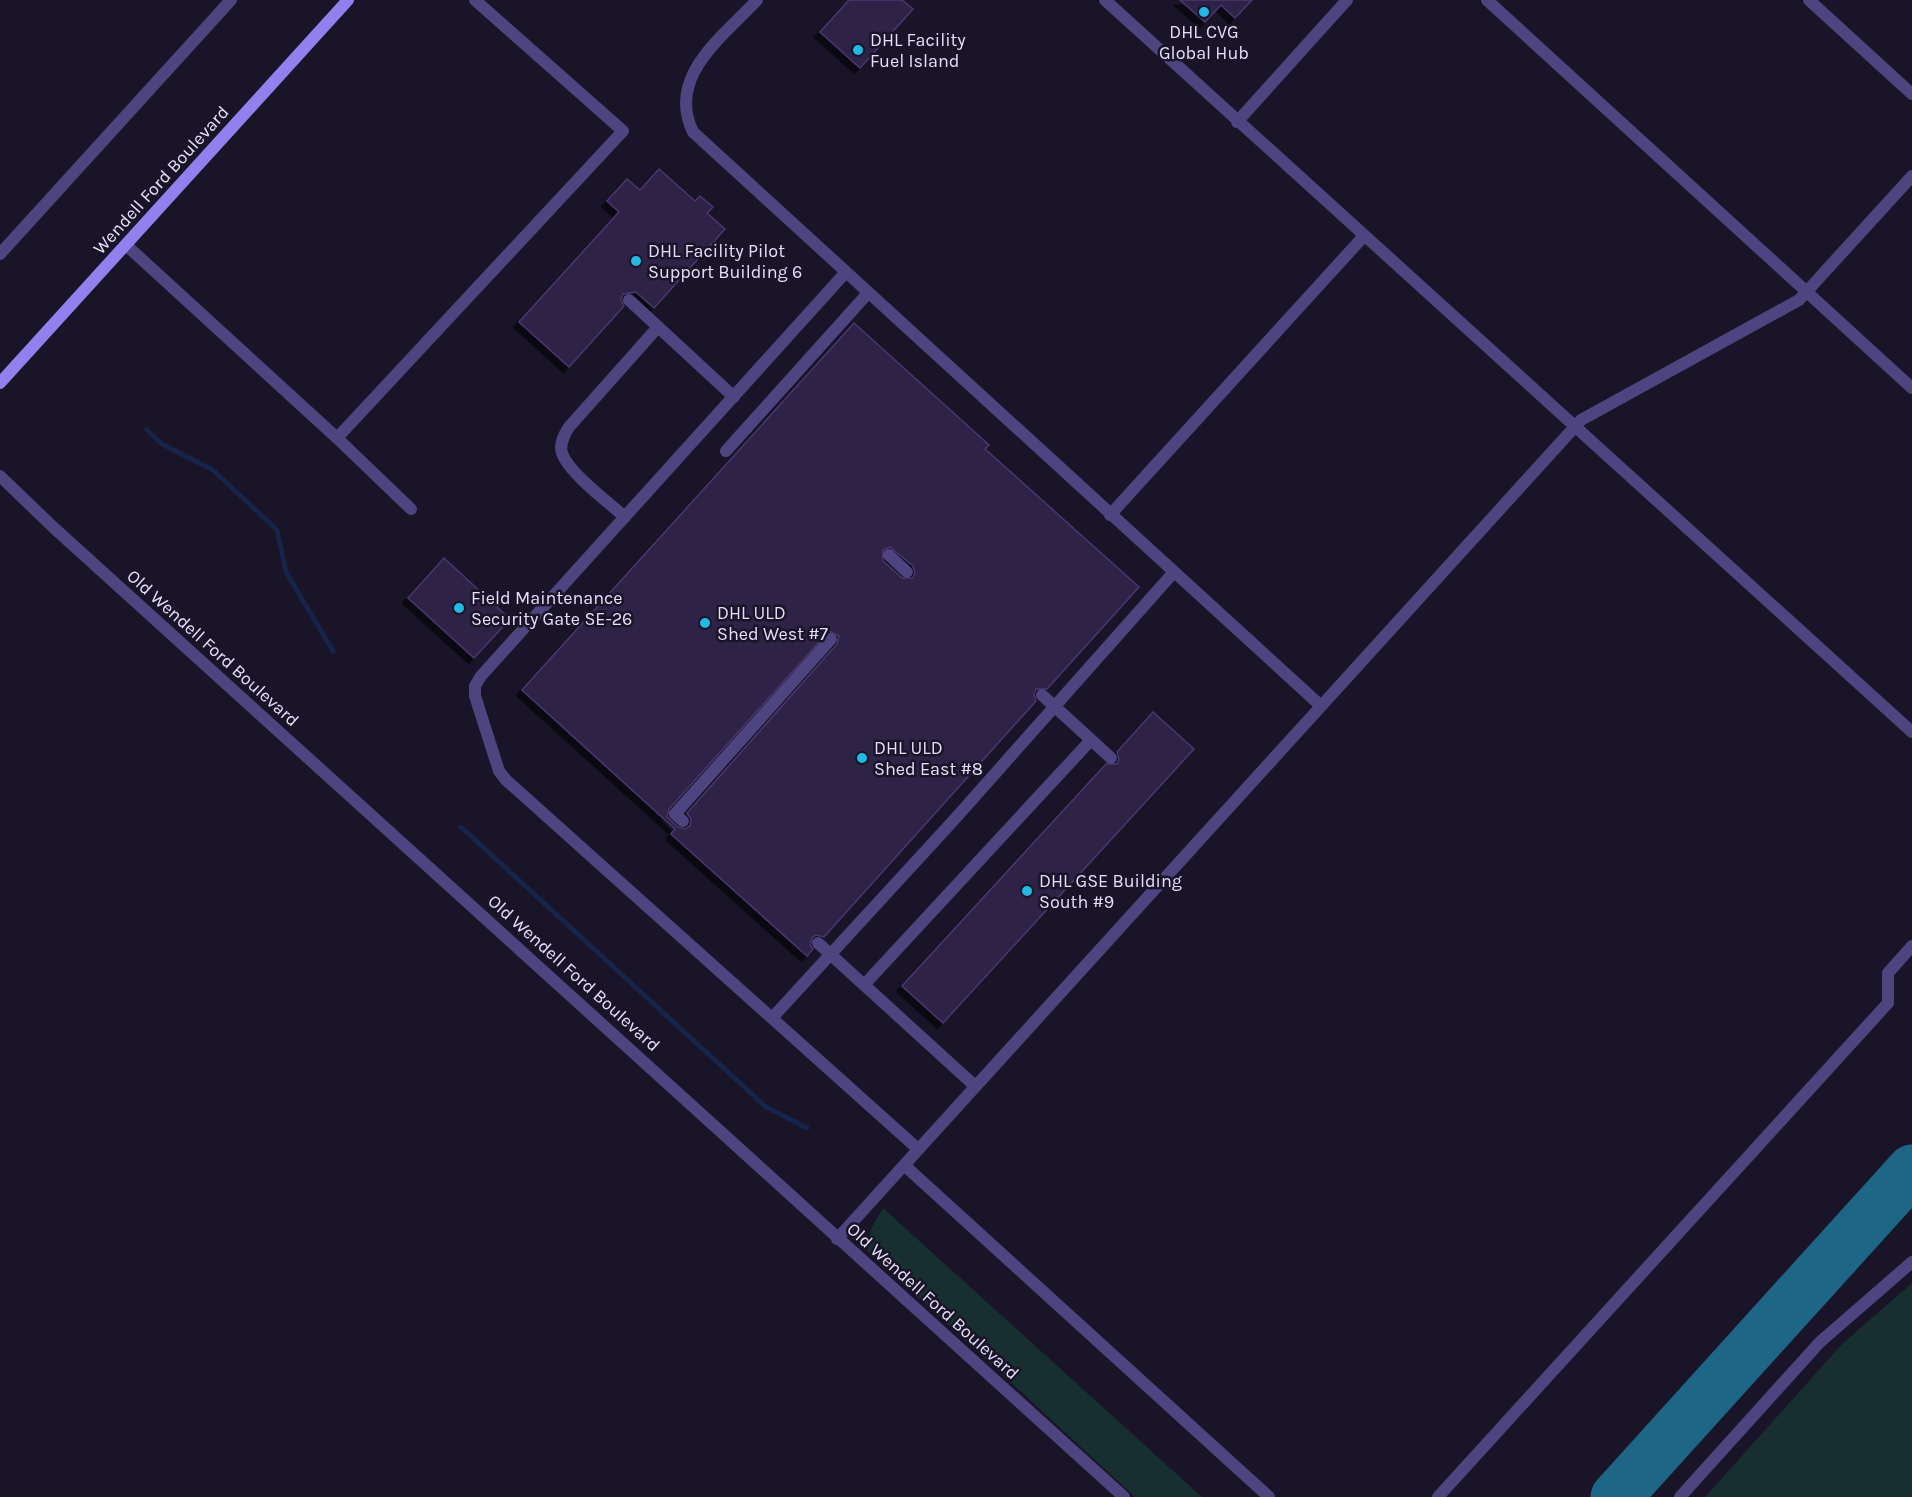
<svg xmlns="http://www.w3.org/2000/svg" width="1912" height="1497" viewBox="0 0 1912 1497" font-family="Karla,sans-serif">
<defs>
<filter id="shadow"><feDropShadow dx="-5.5" dy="5.5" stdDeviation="0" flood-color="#0009"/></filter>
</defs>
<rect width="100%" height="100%" fill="#191427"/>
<path fill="#172f31" d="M883,1208L1202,1497H1135L868,1251L871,1229Z
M1912,1283V1497H1705L1842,1344Z"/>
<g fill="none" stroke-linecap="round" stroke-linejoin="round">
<path stroke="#162449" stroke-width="5" d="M147,430L162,444L213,470L277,530L286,572L333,651
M461,827L766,1107L807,1128"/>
<path stroke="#1e6685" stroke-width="51" d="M1616,1497L1912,1170"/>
</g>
<path fill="#2e2246" stroke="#49376f" stroke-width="1.5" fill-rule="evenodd" filter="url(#shadow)" d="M849,0H902L913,9L860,68L820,32Z
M1180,0H1252L1235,18L1221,5L1205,22Z
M659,169L695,201L700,196L713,207L707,213L725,229L654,308L636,292L623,294L621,299L624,306L569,367L519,322L619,212L607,201L627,179L640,190Z
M854,323L989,445L985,449L1139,587L1047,689H1036L1034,694L1036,701L824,937L816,935L812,938L810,945L813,949L807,956L671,834L675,829L522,690ZM890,547L913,566L915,573L913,578H902L883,561V550ZM829,631L839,636L837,644L687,813L691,819L690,826L685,829L678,827L667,817L669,809Z
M444,558L510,619L474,658L408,598Z
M1153,712L1194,749L943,1023L902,986L1106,764H1117L1119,759L1117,752Z"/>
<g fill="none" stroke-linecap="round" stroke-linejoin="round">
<path stroke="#4e4580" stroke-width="12" d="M757,0C723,37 666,76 693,132L1321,706
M1105,0L1912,732
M1487,0L1912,388
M1809,0L1912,94
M1237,122L1347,0
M126,245L337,438L623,131L475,0
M0,254L231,0
M846,272L481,676L475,686V696L499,771L506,780L918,1149
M629,300L734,397
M337,438L411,509
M726,451L868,293
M0,476L53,527L1124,1497
M1110,515L1363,237
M625,517C609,503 568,472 562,453C559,444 564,435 569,427L658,327
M889,555L907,572
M1042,695L1111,758
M683,821L675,814L831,639
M818,943L975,1086
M864,985L1091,740
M772,1018L953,821L1174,572
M904,1165L1269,1497
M837,1239L1581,420L1799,300L1912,176
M1438,1497L1888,1003V973L1912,946
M1680,1497L1820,1342L1912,1262"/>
<path stroke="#9181ef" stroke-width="12" d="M0,383L348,0"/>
</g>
<g fill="#22b9e3" stroke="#191427" stroke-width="2">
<circle cx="1204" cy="12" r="6"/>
<circle cx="858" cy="50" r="6"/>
<circle cx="636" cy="261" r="6"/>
<circle cx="459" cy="608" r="6"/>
<circle cx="705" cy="623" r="6"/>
<circle cx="862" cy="758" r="6"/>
<circle cx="1027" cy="891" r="6"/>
</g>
<g text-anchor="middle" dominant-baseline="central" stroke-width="5" stroke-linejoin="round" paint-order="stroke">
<g font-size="18" fill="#e5defb" stroke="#191427" text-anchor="start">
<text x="1204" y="32" text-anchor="middle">DHL CVG<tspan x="1204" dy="21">Global Hub</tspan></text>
<text x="870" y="40">DHL Facility<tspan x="870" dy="21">Fuel Island</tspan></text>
<text x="648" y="251">DHL Facility Pilot<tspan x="648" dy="21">Support Building 6</tspan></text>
<text x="471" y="598">Field Maintenance<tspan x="471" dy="21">Security Gate SE-26</tspan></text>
<text x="717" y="613">DHL ULD<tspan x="717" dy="21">Shed West #7</tspan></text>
<text x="874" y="748">DHL ULD<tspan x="874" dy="21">Shed East #8</tspan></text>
<text x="1039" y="881">DHL GSE Building<tspan x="1039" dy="21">South #9</tspan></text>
</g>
<g font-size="18" fill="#e5defb" stroke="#191427">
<text transform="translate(161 180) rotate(-48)">Wendell Ford Boulevard</text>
<text transform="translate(213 648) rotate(42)">Old Wendell Ford Boulevard</text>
<text transform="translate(574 973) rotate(42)">Old Wendell Ford Boulevard</text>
<text transform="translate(933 1301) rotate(42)">Old Wendell Ford Boulevard</text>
</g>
</g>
</svg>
